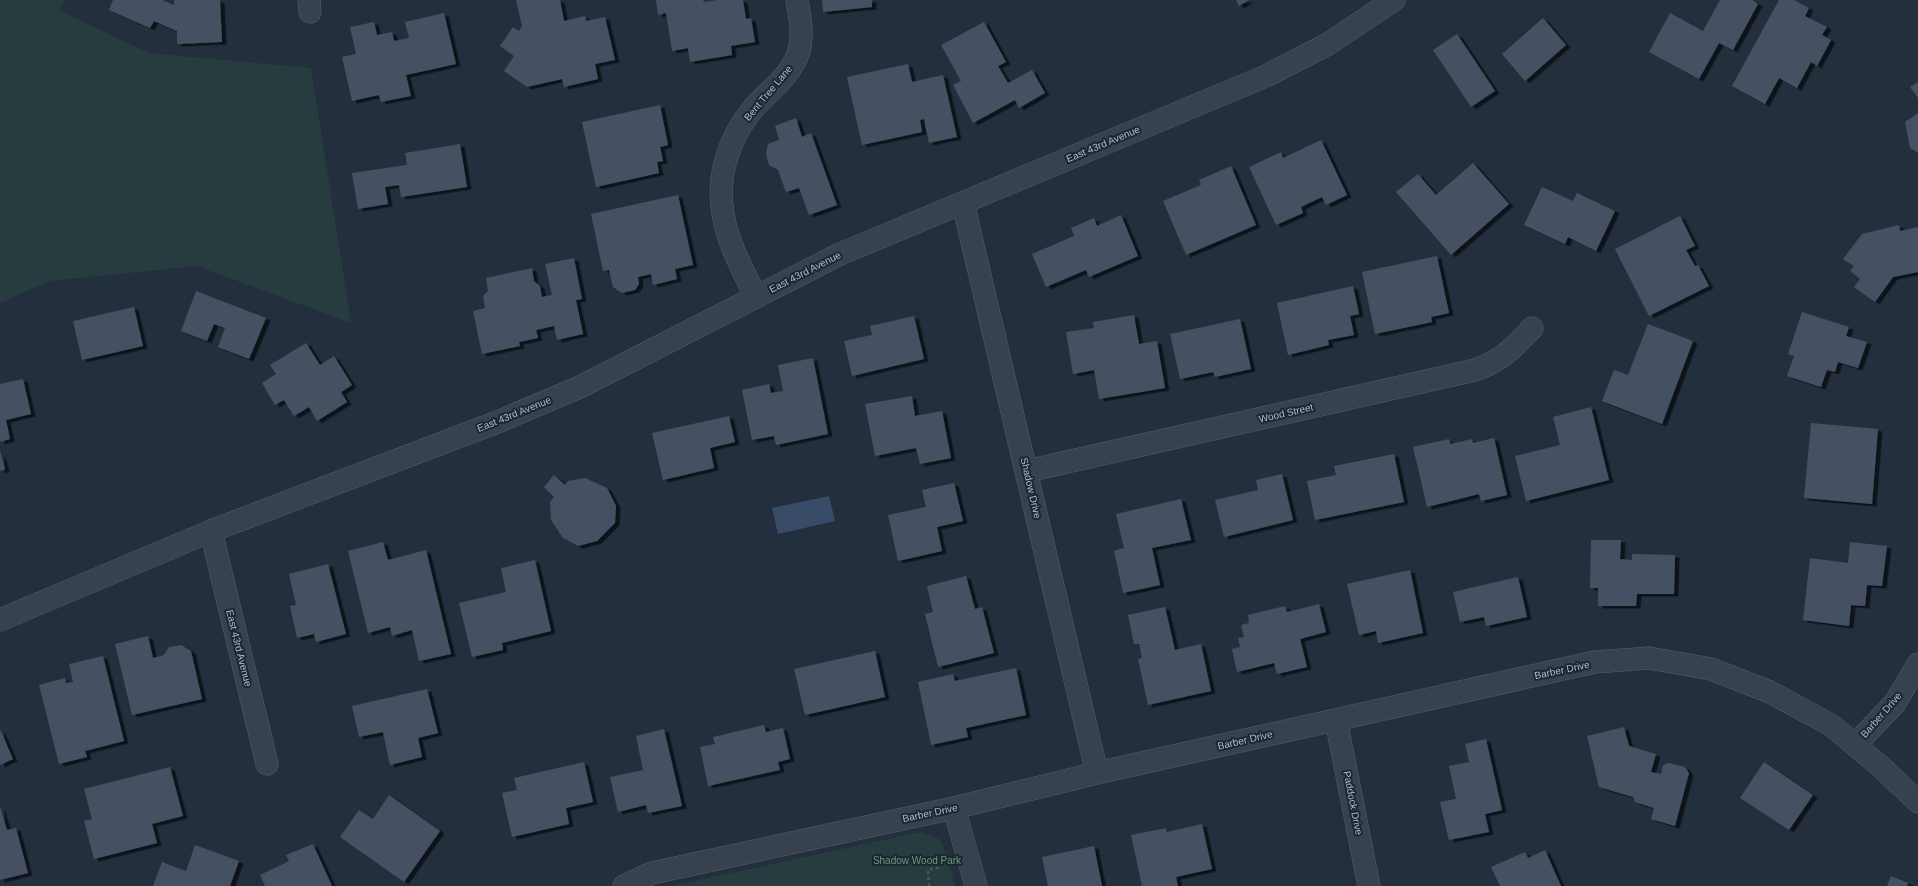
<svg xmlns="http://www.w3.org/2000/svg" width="1918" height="886" viewBox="0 0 1918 886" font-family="Helvetica,sans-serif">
<defs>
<filter id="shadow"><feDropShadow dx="4.5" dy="2.5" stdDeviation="0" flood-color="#0009"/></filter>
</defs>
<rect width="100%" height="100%" fill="#242f3e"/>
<path fill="#263c3f" d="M0,0H64L60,11L149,53L311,68L351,323L197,266L50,281L0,303Z
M920,832L939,839L948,857L955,886H671Z"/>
<path fill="#394c67" d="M829,496L835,521L778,534L772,508Z"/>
<path fill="#455162" filter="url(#shadow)" d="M113,0H162L174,5V0H220L222,42L177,44V31L154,21L150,28L109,10Z
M516,0H560L564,21L585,16L586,21L605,17L615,60L595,64L598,79L564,87L562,79L527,87L504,71L514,56L500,46L513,27L519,31L522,26Z
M656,0H703L704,2L717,0H743L746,19L751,18L755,42L731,46L732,55L690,62L688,48L672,51L666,13L658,15Z
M822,0H872V7L823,12Z
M1236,0H1249L1239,6Z
M1720,0H1752L1758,4L1733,50L1719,43L1699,79L1649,52L1670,13L1703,31Z
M1779,0H1794L1809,8L1805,16L1827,27L1822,35L1831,40L1817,66L1811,62L1797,88L1779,78L1765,104L1732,86Z
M444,13L456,64L406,75L411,96L381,102L379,95L352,101L342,57L356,54L350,27L374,22L377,35L392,32L394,41L409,38L405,22Z
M1543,18L1566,45L1525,81L1502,54Z
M984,22L1006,62L998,66L1008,83L1032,70L1045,93L1019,108L1015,100L973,123L953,85L961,81L941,45Z
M1457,34L1495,91L1471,107L1433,50Z
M908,64L912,82L943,75L957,137L929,143L924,119L920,120L922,132L862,145L847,77Z
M1918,82V98L1910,87Z
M660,105L668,145L660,147L663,161L657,162L659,173L596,187L582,122Z
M1918,113V153L1910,148L1905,122Z
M796,118L802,137L811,133L837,205L809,215L799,188L786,192L778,170L769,165L766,154L768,144L779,140L775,126Z
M1321,140L1347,195L1326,205L1322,197L1301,207L1303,213L1276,225L1249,167L1281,152L1283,158Z
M460,144L467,187L401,197L399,185L385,187L388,204L358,209L352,173L407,165L405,153Z
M1473,163L1509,204L1451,255L1396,192L1418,174L1436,195Z
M1231,166L1256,225L1186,255L1163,201L1201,185L1199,180Z
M1542,187L1573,201L1577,193L1615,211L1596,251L1568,237L1565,244L1524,225Z
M678,195L693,265L675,269L677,279L653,285L651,274L638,277L639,284L635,290L622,293L613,287L609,270L603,271L591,214Z
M1121,215L1138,256L1089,277L1086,270L1046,287L1032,254L1074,236L1071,228L1094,218L1097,226Z
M1680,216L1695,246L1686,250L1695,266L1698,265L1709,286L1649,316L1615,249Z
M1899,225L1900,231L1918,227V272L1893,277L1875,302L1854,287L1860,279L1850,271L1854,266L1843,259L1862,234Z
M1437,256L1449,313L1431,317L1432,322L1375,334L1362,272Z
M574,258L582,299L576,300L583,334L557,340L554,326L536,330L538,338L519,342L520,346L482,354L473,311L485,308L483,296L488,291L486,278L532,268L534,281L540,286L542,297L552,295L545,264Z
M1353,286L1359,314L1350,316L1354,335L1328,340L1329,345L1288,355L1277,303Z
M196,291L266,318L249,359L218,347L225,328L214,324L207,341L181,331Z
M134,307L143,346L82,360L73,321Z
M1802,312L1849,327L1846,336L1867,342L1858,368L1838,362L1835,372L1827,370L1821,387L1787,376L1794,356L1788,354Z
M1134,315L1139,344L1157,341L1165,388L1099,399L1094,370L1073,374L1066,332L1094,328L1093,322Z
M914,316L924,359L852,376L844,341L872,335L870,326Z
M1240,319L1251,369L1215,377L1213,372L1180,379L1170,334Z
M1648,324L1693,341L1662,424L1602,401L1614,370L1628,375Z
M306,343L320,365L334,356L352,385L341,392L347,402L317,421L309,407L294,416L284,400L275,405L262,383L276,374L270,365Z
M813,358L828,434L776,445L774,436L752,440L742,390L769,384L771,393L783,391L778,365Z
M23,379L31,414L6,420L10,439L0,442V384Z
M912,396L915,416L942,411L951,458L920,464L916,448L875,456L865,404Z
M1591,407L1609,480L1526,501L1515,456L1560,445L1553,417Z
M729,416L735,442L710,448L714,468L663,480L652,433Z
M1811,423L1878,429L1872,504L1804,498Z
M1494,438L1507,495L1481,501L1479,494L1427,507L1413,447L1449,439L1450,444L1472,439L1473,443Z
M0,451L5,469L0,471Z
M1394,454L1404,502L1315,520L1307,481L1336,475L1334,466Z
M1282,474L1293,520L1224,537L1215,500L1258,490L1256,480Z
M554,475L565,485L568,481L585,478L607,488L616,506L615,523L597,541L578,546L563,538L551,520L550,502L554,497L544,487Z
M954,483L963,521L937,527L942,551L898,561L888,515L926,507L922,490Z
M1181,499L1191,540L1152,548L1160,585L1123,593L1114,551L1124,548L1116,514Z
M1591,540H1621L1620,559L1632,560V554L1675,555L1674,594H1637L1636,606H1598V588H1590Z
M383,542L388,560L426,550L451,654L419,661L412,630L392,636L390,627L368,633L348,551Z
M1850,542L1887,546L1882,586L1867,585L1865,606L1851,605L1849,626L1803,620L1810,558L1848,563Z
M535,560L551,631L502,643L503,650L472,657L459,603L506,592L501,568Z
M328,564L346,634L316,642L314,634L297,638L290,606L296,605L289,574Z
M1410,570L1423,633L1378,643L1376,631L1359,635L1347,584Z
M966,576L975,609L982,607L994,653L938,667L925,614L933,612L927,586Z
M1518,577L1527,617L1486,626L1484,617L1460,622L1453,592Z
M1319,604L1326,632L1300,639L1307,667L1277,674L1274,663L1237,672L1232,649L1240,647L1238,638L1244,637L1241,625L1249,623L1248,615L1285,606L1287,612Z
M1165,607L1175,650L1201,644L1211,691L1148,705L1138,659L1142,658L1139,644H1134L1128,615Z
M148,636L153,658L164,655L169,647L181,645L191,651L202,699L132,715L115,644Z
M875,651L885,697L805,715L794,669Z
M103,656L124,741L85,751L87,757L59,764L39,685L65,678L66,683L73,682L69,664Z
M1016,668L1026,715L966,728L968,737L931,745L918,682L953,674L955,681Z
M427,689L438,733L418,738L422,757L390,765L383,732L359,737L352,706Z
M764,725L766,732L783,728L790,759L778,762L780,770L708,786L700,747L715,744L713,737Z
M1624,727L1629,746L1656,754L1651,772L1661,774L1663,765L1669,763L1685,767L1689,773L1675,826L1651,819L1654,808L1635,802L1633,797L1599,787L1587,736Z
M0,729L13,759L0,765Z
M664,729L682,806L648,813L646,805L618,812L610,777L643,770L636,736Z
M1486,739L1502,810L1485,814L1489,832L1449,840L1440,802L1456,799L1449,766L1469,762L1465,744Z
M584,762L593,802L566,808L569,824L512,837L502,793L517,790L514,778Z
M1764,762L1813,795L1789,830L1740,798Z
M170,767L183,816L152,824L157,843L94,859L84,821L92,819L84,789Z
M389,795L440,831L404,882L340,837L359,810L373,819Z
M0,806L7,830L16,828L28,873L0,880Z
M1202,824L1212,869L1176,877L1178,886H1142L1131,835L1166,828L1167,832Z
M313,844L332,886H265L260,875L289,861L286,855Z
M195,845L239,861L230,886H153L162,862L186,871Z
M1094,846L1102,886H1048L1042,857Z
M1545,850L1561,886H1500L1491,867L1525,852L1528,858Z
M1891,876L1908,883L1907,886H1887Z"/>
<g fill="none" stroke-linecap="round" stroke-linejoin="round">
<g stroke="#565f6c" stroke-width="23">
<path id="minor" d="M309,0L310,12
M963,203L1097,773
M756,297C742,268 725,239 722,206C718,172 730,137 752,110C768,91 789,78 798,54C804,37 800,17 797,0
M1027,471L1475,370C1504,359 1511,350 1532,328
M211,531L267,764
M1336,720L1369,886
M1855,745L1895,703L1918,664
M954,808L976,886
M624,886L652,873L954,808L1097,773L1595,662L1649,658L1711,669L1770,692L1831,725L1880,766L1918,802"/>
</g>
<g stroke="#565f6c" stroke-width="23">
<path id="tertiary" d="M0,620L211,531L500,421L580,387L840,254L1266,76L1328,44L1394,0"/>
</g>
<path stroke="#44595c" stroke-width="2.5" stroke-dasharray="3 3" stroke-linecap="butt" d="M929,886L928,870L942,867"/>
<use href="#minor" stroke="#38414e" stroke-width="22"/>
<use href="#tertiary" stroke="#38414e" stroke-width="22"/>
</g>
<g text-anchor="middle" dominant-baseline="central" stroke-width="4" stroke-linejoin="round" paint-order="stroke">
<g font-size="10" fill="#b4bcc9" stroke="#1d2633">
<text transform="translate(768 93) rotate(-50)">Bent Tree Lane</text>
<text transform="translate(1103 144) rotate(-23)">East 43rd Avenue</text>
<text transform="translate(805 272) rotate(-27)">East 43rd Avenue</text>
<text transform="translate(1286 413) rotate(-13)">Wood Street</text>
<text transform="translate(514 414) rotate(-22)">East 43rd Avenue</text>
<text transform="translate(1031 488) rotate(77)">Shadow Drive</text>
<text transform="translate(239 648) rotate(76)">East 43rd Avenue</text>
<text transform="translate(1562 670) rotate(-12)">Barber Drive</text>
<text transform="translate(1881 715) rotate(-49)">Barber Drive</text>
<text transform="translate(1245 740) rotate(-13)">Barber Drive</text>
<text transform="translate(1353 803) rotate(79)">Paddock Drive</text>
<text transform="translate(930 813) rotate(-12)">Barber Drive</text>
</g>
<g font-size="10" fill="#6b9a76" stroke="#1d2633">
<text x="917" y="860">Shadow Wood Park</text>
</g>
</g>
</svg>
